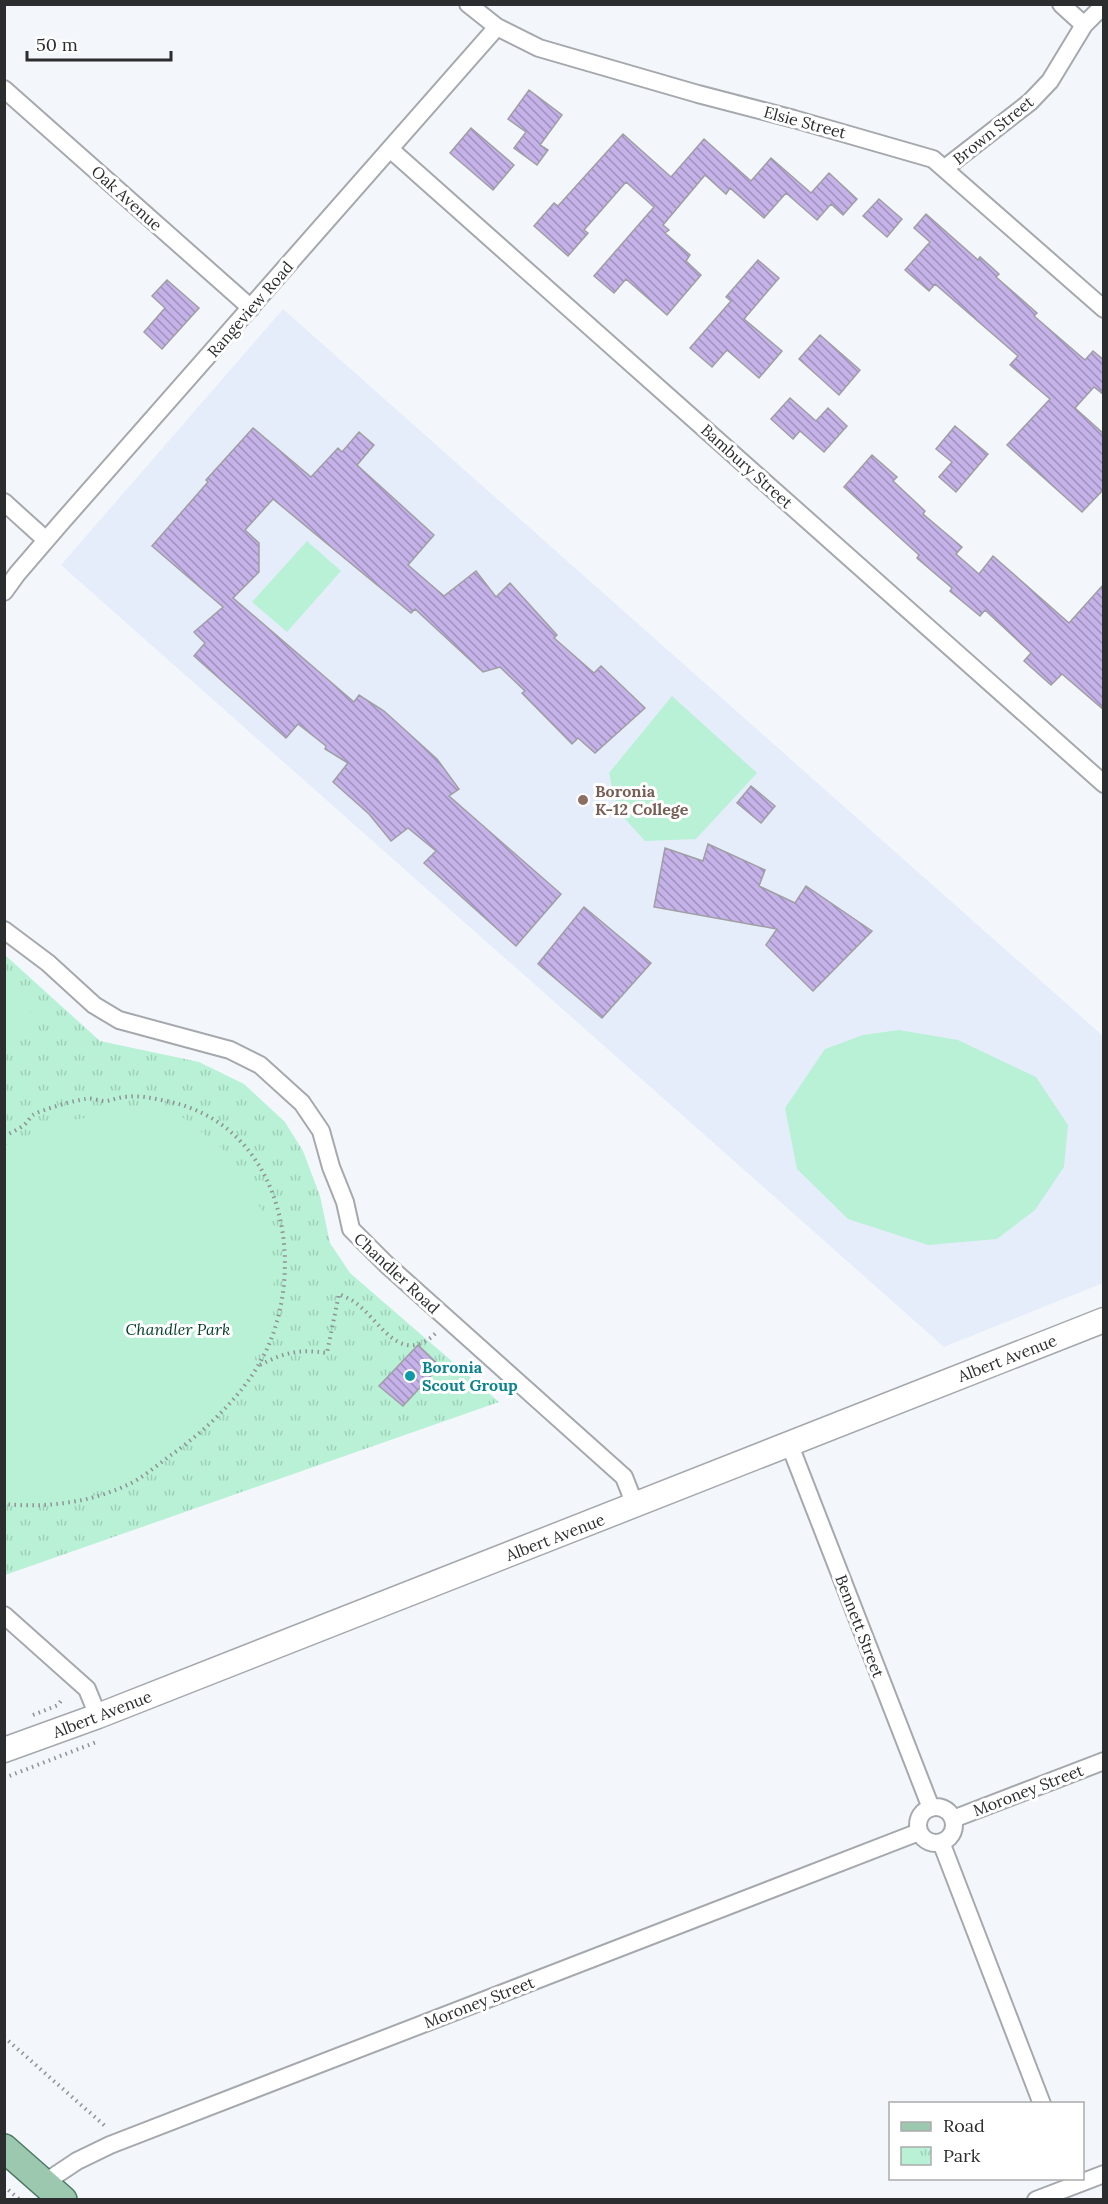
<svg xmlns="http://www.w3.org/2000/svg" width="1108" height="2204" viewBox="0 0 1108 2204" font-family="Lora,serif">
<defs>
<pattern id="park-tufts" width="24" height="20" patternUnits="userSpaceOnUse" patternTransform="scale(1.5)"><rect width="24" height="20" fill="#b8f1d6"/><path d="M3 7l-1-3M5 7V3M7 7l1-3M15 17l-1-3M17 17v-4M19 17l1-3" fill="none" stroke="#9ecfb8"/></pattern>
<pattern id="building-back-hatch" width="6" height="6" patternUnits="userSpaceOnUse" patternTransform="scale(1.5)"><rect width="6" height="6" fill="#c4b2e8"/><path d="M-1 5l2 2M0 0l6 6M5-1l2 2" fill="none" stroke="#9f91bc"/></pattern>
</defs>
<rect width="100%" height="100%" fill="#f3f7fc"/>
<path fill="#e6edfa" d="M283,309L1103,1036V1283L944,1347L61,565Z"/>
<path fill="url(#park-tufts)" d="M6,956L100,1041L199,1062L244,1084L285,1122L303,1151L320,1196L330,1243L350,1273L499,1402L5,1575L4,958Z"/>
<path fill="#b8f1d6" d="M307,541L341,571L287,632L252,602Z
M672,696L757,773L696,839L645,841L617,810L609,773Z
M5,990L33,1014L5,1047Z
M899,1030L958,1040L1036,1077L1068,1125L1064,1167L1035,1210L997,1239L928,1245L848,1219L797,1169L785,1108L825,1049L863,1035Z
M127,1112L184,1118L231,1156L263,1213L274,1267L273,1317L246,1377L194,1433L132,1476L79,1499L19,1503L5,1501V1146L57,1122Z"/>
<path fill="url(#building-back-hatch)" stroke="#9f9ea3" stroke-width="1.5" d="M529,90L562,115L540,145L548,150L537,165L514,148L526,132L508,119Z
M471,128L514,165L493,190L450,153Z
M623,134L671,177L704,139L751,181L771,158L811,193L829,173L857,199L843,215L831,204L817,220L786,193L764,218L730,188L726,194L705,175L663,225L669,230L665,233L690,255L686,261L701,275L667,315L626,279L614,293L594,276L654,207L626,182L584,230L588,233L568,256L534,226L554,203L558,206Z
M879,199L902,219L887,237L863,216Z
M926,214L978,260L980,257L999,274L996,277L1037,313L1034,316L1085,360L1093,351L1104,360V395L1094,387L1075,408L1104,434V489L1082,512L1007,445L1050,399L1010,365L1018,356L935,284L929,291L905,270L930,242L914,228Z
M758,260L779,278L744,319L782,351L759,378L727,350L712,367L690,348L731,301L726,297Z
M167,280L199,308L162,349L144,332L165,308L152,296Z
M820,335L860,370L839,395L799,359Z
M790,398L816,421L828,408L847,426L824,452L800,431L793,439L771,419Z
M955,426L988,454L956,492L939,477L952,462L936,449Z
M253,428L311,477L338,448L342,452L359,432L374,445L357,465L434,535L408,565L444,596L476,571L496,597L510,583L557,635L554,638L594,673L601,666L645,708L595,753L578,738L572,744L522,693L525,691L500,667L483,672L415,609L411,613L273,499L245,530L259,543V572L233,598L354,702L359,695L384,711L437,759L459,789L449,796L561,894L516,946L424,863L436,851L408,828L391,841L369,814L333,782L348,763L325,749L326,746L298,724L286,738L194,656L205,643L194,632L223,607L152,546L208,482L206,480Z
M872,455L897,477L893,481L925,511L923,514L962,547L956,554L979,574L993,556L1069,623L1104,584V710L1062,674L1051,685L1024,661L1031,653L985,610L980,616L950,591L952,588L917,558L919,555L844,487Z
M751,786L775,806L761,823L737,803Z
M708,844L765,870L759,886L795,903L806,886L872,931L813,991L766,945L777,929L654,907L665,848L703,861Z
M584,907L651,963L602,1018L538,964Z
M418,1345L440,1366L403,1406L379,1386Z"/>
<g fill="none" stroke-linecap="round" stroke-linejoin="round">
<g stroke="#a5a8ad" stroke-width="20">
<path id="street" d="M468,4L497,27L539,48L698,94L794,119L933,159L1104,309
M1061,4L1084,25
M4,89L251,308
M390,149L1104,784
M945,168L1030,102L1050,81L1084,25L1104,5
M4,502L46,540
M4,592L17,574L60,524L497,27
M4,930L48,963L94,1005L119,1020L230,1050L260,1065L302,1103L321,1131L331,1167L345,1202L351,1229L386,1264L624,1477L635,1505
M789,1443L931,1808
M4,1615L87,1689L98,1716
M918 1825a18 18 0 1 1 36 0a18 18 0 1 1-36 0Z
M953,1819L1104,1761
M941,1842L1042,2104
M44,2183L77,2161L110,2145L919,1832
M1036,2200L1104,2174"/>
</g>
<g stroke="#a5a8ad" stroke-width="27">
<path id="secondary" d="M4,1750L98,1716L1104,1320"/>
</g>
<g stroke="#4b7a61" stroke-width="30">
<path id="primary" d="M4,2148L63,2200"/>
</g>
<path stroke="#8f9295" stroke-width="4" stroke-dasharray="1.5 4.5" stroke-linecap="butt" d="M4,1136C11,1133 19,1129 24,1125C28,1122 30,1117 33,1115C40,1110 76,1100 85,1099C93,1097 100,1102 107,1101C113,1100 119,1097 125,1097C139,1095 152,1098 166,1101C270,1121 304,1237 275,1328C259,1380 216,1422 174,1453C158,1464 142,1479 125,1486C88,1503 45,1508 4,1504
M260,1365C285,1352 300,1349 327,1353L339,1294C345,1297 351,1299 356,1303C381,1322 401,1368 437,1332
M33,1715L58,1705L63,1698
M4,1778L99,1741
M4,2037L105,2126
M4,2186L20,2200"/>
<use href="#street" stroke="#fff" stroke-width="16"/>
<use href="#secondary" stroke="#fff" stroke-width="24"/>
<use href="#primary" stroke="#9dc8b0" stroke-width="27"/>
</g>
<circle fill="#8d6e63" stroke="#fff" stroke-width="2" cx="583" cy="800" r="6"/>
<circle fill="#0f9aa8" stroke="#fff" stroke-width="2" cx="410" cy="1376" r="6"/>
<g text-anchor="middle" dominant-baseline="central" stroke-width="6" stroke-linejoin="round" paint-order="stroke">
<g font-size="16" fill="#2c2d2f" stroke="#fff">
<text transform="translate(805 122) rotate(15)">Elsie Street</text>
<text transform="translate(993 130) rotate(-39)">Brown Street</text>
<text transform="translate(127 198) rotate(42)">Oak Avenue</text>
<text transform="translate(250 309) rotate(-49)">Rangeview Road</text>
<text transform="translate(747 466) rotate(42)">Bambury Street</text>
<text transform="translate(397 1273) rotate(43)">Chandler Road</text>
<text transform="translate(1007 1358) rotate(-21)">Albert Avenue</text>
<text transform="translate(555 1537) rotate(-21)">Albert Avenue</text>
<text transform="translate(860 1626) rotate(69)">Bennett Street</text>
<text transform="translate(102 1714) rotate(-21)">Albert Avenue</text>
<text transform="translate(1028 1790) rotate(-21)">Moroney Street</text>
<text transform="translate(479 2002) rotate(-21)">Moroney Street</text>
</g>
<g font-size="16" font-weight="bold" fill="#785e54" stroke="#fff" text-anchor="start">
<text x="595" y="791">Boronia<tspan x="595" dy="18">K-12 College</tspan></text>
</g>
<g font-size="16" font-style="italic" fill="#033c28" stroke="#fff">
<text x="178" y="1329">Chandler Park</text>
</g>
<g font-size="16" font-weight="bold" fill="#0d838f" stroke="#fff" text-anchor="start">
<text x="422" y="1367">Boronia<tspan x="422" dy="18">Scout Group</tspan></text>
</g>
</g>
<rect width="1108" height="2204" fill="none" stroke="#2c2d2f" stroke-width="12"/>
<rect x="889" y="2102" width="195" height="78" fill="#ffffff" stroke="#ababac" stroke-width="1.5"/>
<rect x="901" y="2122" width="30" height="9" fill="#9dc8b0" stroke="#ababac" stroke-width="1.5"/>
<text x="943" y="2132" font-size="18" fill="#2c2d2f">Road</text>
<rect x="901" y="2147" width="30" height="18" fill="url(#park-tufts)" stroke="#ababac" stroke-width="1.5"/>
<text x="943" y="2162" font-size="18" fill="#2c2d2f">Park</text>
<path d="M27 51v9h144v-9" fill="none" stroke="#2c2d2f" stroke-width="3"/>
<text x="36" y="51" font-size="18" fill="#2c2d2f" stroke="#ffffff" stroke-width="4.5" paint-order="stroke">50 m</text>
</svg>
